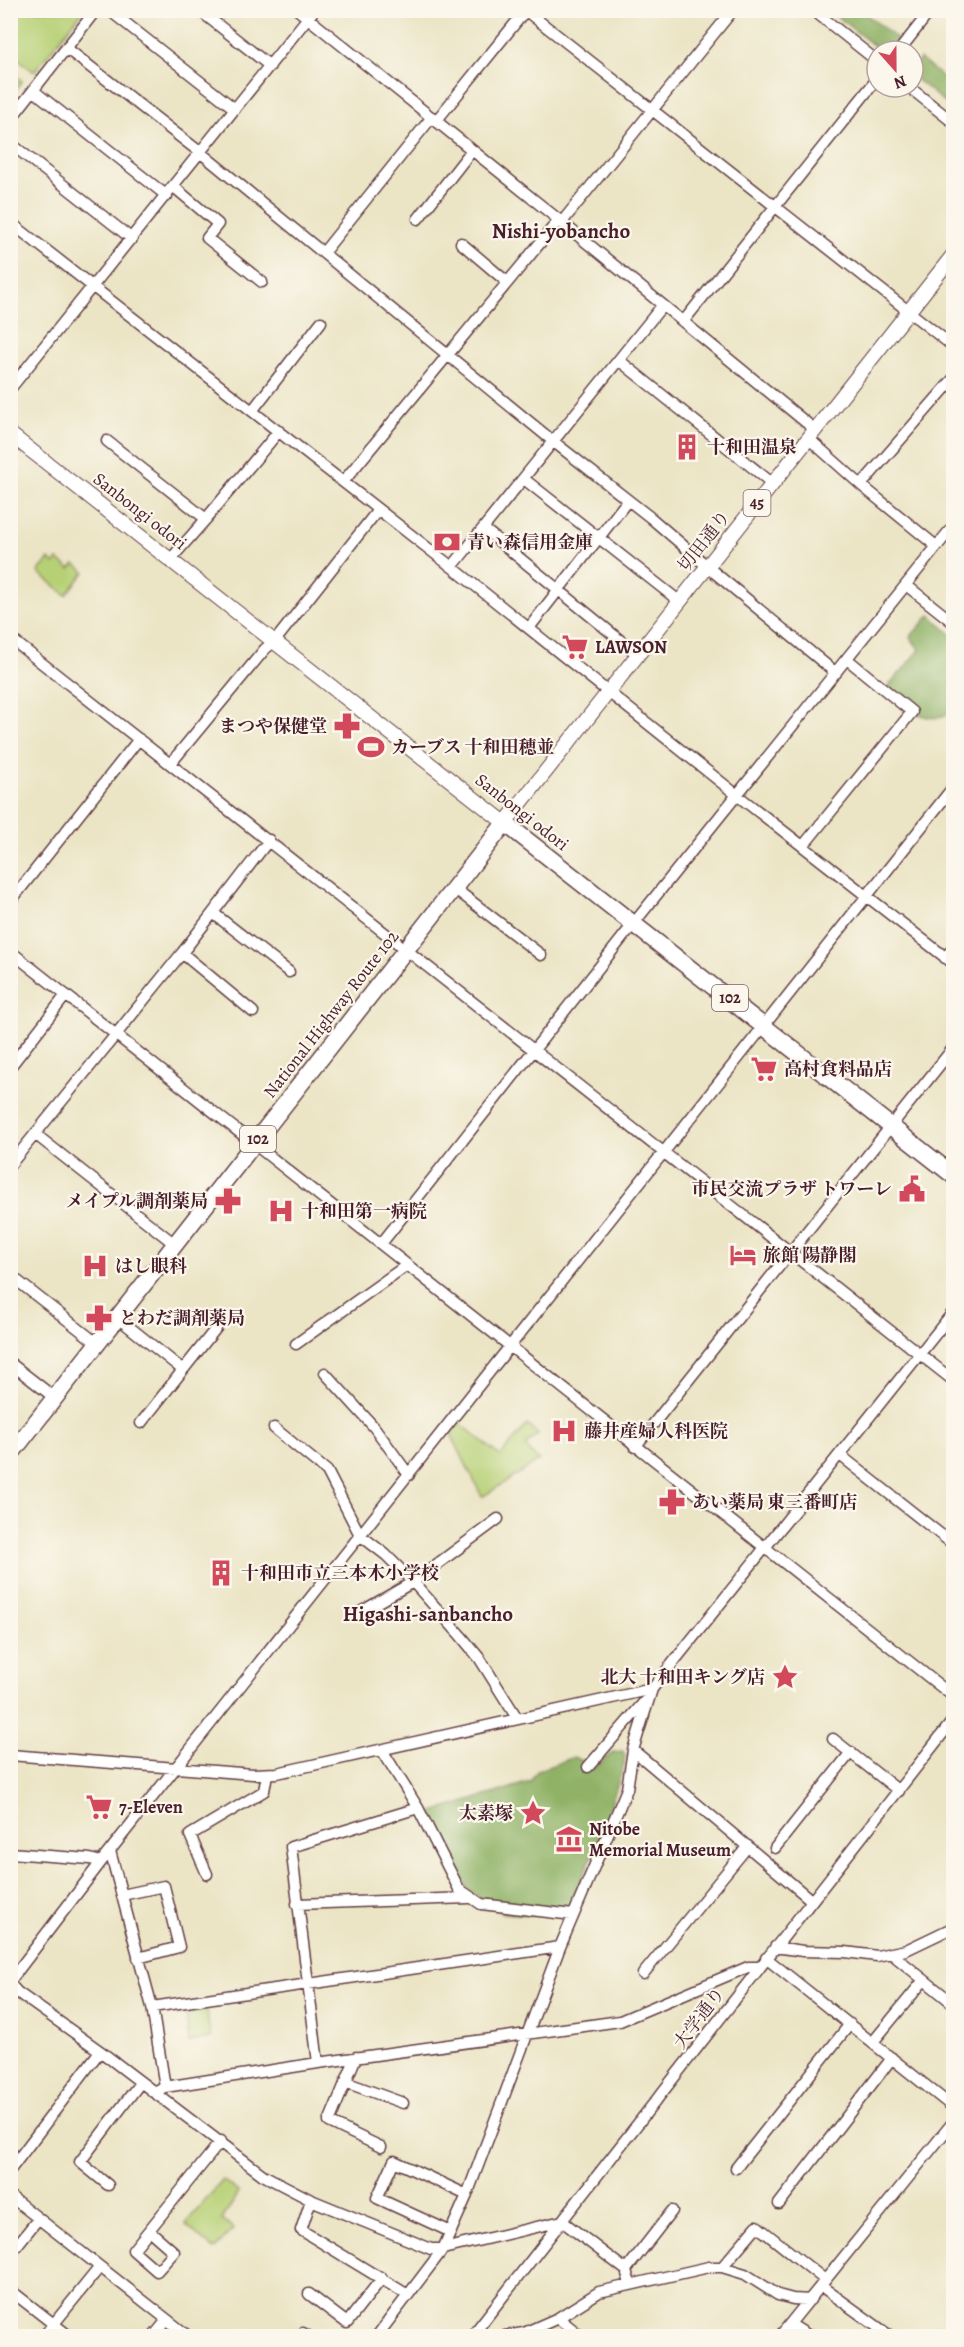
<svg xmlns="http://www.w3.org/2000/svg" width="964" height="2347" viewBox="0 0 964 2347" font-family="Alegreya,'Noto Serif JP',serif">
<rect width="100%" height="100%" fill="#fbf7ec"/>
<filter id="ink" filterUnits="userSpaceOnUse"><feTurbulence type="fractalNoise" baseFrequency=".0167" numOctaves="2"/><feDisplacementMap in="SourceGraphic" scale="12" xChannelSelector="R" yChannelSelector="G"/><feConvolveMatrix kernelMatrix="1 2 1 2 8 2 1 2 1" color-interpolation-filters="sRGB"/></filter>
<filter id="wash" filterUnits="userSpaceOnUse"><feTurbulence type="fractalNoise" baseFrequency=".008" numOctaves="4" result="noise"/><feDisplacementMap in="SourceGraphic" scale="24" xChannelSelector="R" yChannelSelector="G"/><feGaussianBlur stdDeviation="1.35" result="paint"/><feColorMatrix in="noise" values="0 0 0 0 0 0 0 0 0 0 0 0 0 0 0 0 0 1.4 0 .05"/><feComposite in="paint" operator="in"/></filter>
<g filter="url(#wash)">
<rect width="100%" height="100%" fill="#ebe4c5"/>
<path fill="#b6d075" stroke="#807850" stroke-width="1.5" d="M10,11L11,10L83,11L34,72L11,53Z
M11,71L22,81L11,96Z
M49,559L54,564L58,560L70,569L75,564L85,572L66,595L38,572Z
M460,1423L500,1456L527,1425L538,1434L525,1446L539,1461L482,1497L451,1434Z
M206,2009L211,2038L189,2042L186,2012Z
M223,2180L239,2193L222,2219L234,2229L214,2250L185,2224Z"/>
<path fill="#90b266" stroke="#6d6848" stroke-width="1.5" d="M830,11H862L901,42L895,51H881Z
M920,59L953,86V109L913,77V69Z
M930,615L953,636L954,709C929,732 905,704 887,688L920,650L910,637Z
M623,1751L625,1757L623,1768L601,1833L569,1912L535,1915L503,1913L473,1894L455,1871L433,1820V1812L530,1782L537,1771L574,1757L595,1768L613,1752Z"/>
</g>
<g filter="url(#ink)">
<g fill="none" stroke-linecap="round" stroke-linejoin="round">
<g stroke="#623d42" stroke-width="13">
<path id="minor" d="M109,10L235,109
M199,10L270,66
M298,10L559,220L814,429
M525,10L954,347
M813,10L877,61
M66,48L201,153L554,442L651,518L715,573L836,673
M899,51L931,10
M909,87L954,123
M34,91L167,196
M10,120L96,10
M436,121L526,10
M10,143L132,239
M174,187L218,224L207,238L262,282
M418,219L472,150
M10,222L452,567L737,795L954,964
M562,222L733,10
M461,243L507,282
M323,253L432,117
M683,322L877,79
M620,361L773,484
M10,389L314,10
M252,411L321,322
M808,438L861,485L936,546
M107,441L206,519L170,560
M524,479L679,601
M343,482L559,220
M861,485L954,378
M206,519L279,431
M484,529L637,654
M452,567L662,306
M906,585L954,623
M529,628L628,500
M10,638L954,1381
M171,763L265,649L275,641L378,510
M803,846L912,712L847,659
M454,888L541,955
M10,902L139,739
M213,913L289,972
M10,951L954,1697
M182,953L253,1012
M945,958L954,947
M10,1067L66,995
M35,1134L176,1245
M10,1165L182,953L269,840
M381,1244L634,923L954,525
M10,1275L98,1344
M118,1318L183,1370
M296,1344L407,1265
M10,1363L55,1398
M325,1373L374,1427L409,1475
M141,1423L217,1327
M274,1428L327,1471L360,1535L386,1555L413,1582L461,1636L480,1659L517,1718
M635,1447L954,1047
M840,1455L954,1545
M357,1614L413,1582L498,1519
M833,1739L899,1791
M382,1750L418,1808L459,1889L481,1904L573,1915
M633,1750L811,1900
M10,1755L253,1774L277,1773L652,1689
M588,1767L645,1701
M775,1848L851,1752
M110,1851L152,2007L165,2087
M10,1853L90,1859L101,1862
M207,1874L190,1835L264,1791L267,1774
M122,1895L164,1886L179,1947L138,1958
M297,1904L469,1898
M775,1947L803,1951L845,1952L877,1956L906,1950L954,1927
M892,1954L954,2004
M766,1958L954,2108
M643,1974L748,1846
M10,1981L101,1862L954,786
M10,1984L17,1992L100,2051L263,2175L311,2200L431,2249H443L562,2221L626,2270L630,2284
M152,2007L560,1947
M873,2042L924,1980
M356,2057L329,2122L381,2147
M318,2063L291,1847L418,1808
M345,2082L403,2103
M153,2092L165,2087L318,2063L620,2021L748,1967H759
M736,2168L850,2024
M10,2170L100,2051
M108,2185L80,2162L140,2083
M10,2196L188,2336
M311,2200L301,2230L408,2295
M779,2204L892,2058
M150,2231L174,2252L157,2271L133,2250L221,2141
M451,2232L377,2198L394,2161L467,2195
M10,2254L38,2219
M722,2267L757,2226L825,2280
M626,2270L672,2211
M821,2286L890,2336
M10,2290L69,2336
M309,2294L347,2323L382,2278
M558,2318L581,2336
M790,2324L809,2336
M44,2336L99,2268
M154,2336L167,2320
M301,2336L303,2333L308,2336
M377,2336L443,2249L467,2195L560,1947L627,1789L633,1750L652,1689L954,1311
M472,2336L954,1719
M505,2336L524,2333L558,2318L599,2292L709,2267H722L745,2274L778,2295L793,2299L810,2300
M780,2336L954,2121"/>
</g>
<g stroke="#623d42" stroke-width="16">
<path id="major" d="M10,434L505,823L954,254"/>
</g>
<g stroke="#623d42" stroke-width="19">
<path id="highway" d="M10,1455L505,823L954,1176"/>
</g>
<use href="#minor" stroke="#fff" stroke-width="10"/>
<use href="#major" stroke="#fff" stroke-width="14"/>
<use href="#highway" stroke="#fff" stroke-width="16"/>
</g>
</g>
<defs>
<g id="building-bare" transform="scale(2.07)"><path d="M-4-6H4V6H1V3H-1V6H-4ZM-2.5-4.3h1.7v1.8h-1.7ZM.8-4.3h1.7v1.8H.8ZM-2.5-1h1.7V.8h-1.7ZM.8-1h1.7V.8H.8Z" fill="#d1495b" stroke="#fbf7ec" stroke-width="2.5" paint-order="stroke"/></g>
<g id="bank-bare" transform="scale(2.07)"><path d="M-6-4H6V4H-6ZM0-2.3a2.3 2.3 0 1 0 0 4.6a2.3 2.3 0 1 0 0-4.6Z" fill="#d1495b" stroke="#fbf7ec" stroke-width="2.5" paint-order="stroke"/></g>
<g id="supermarket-bare" transform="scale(2.07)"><path d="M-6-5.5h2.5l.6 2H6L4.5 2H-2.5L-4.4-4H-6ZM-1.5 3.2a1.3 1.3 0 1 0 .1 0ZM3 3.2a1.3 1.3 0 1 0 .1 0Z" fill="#d1495b" stroke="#fbf7ec" stroke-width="2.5" paint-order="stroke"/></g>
<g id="pharmacy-bare" transform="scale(2.07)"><path d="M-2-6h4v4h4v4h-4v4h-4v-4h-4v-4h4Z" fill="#d1495b" stroke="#fbf7ec" stroke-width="2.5" paint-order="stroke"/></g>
<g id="stadium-bare" transform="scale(2.07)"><path d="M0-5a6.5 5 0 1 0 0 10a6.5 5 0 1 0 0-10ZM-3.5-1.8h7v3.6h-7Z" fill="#d1495b" stroke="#fbf7ec" stroke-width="2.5" paint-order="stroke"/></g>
<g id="civic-bare" transform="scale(2.07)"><path d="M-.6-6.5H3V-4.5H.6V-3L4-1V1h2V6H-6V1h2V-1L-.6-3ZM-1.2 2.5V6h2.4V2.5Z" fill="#d1495b" stroke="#fbf7ec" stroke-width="2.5" paint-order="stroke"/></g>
<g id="hospital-bare" transform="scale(2.07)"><path d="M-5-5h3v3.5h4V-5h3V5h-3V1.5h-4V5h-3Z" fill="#d1495b" stroke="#fbf7ec" stroke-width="2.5" paint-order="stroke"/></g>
<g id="hotel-bare" transform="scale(2.07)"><path d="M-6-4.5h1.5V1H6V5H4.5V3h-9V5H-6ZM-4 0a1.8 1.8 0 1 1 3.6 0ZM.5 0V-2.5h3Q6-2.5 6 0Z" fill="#d1495b" stroke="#fbf7ec" stroke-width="2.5" paint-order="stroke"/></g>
<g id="sight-bare" transform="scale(2.07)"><path d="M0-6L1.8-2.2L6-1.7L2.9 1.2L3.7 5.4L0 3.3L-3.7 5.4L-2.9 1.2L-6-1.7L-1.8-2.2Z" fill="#d1495b" stroke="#fbf7ec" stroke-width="2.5" paint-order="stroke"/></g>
<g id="museum-bare" transform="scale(2.07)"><path d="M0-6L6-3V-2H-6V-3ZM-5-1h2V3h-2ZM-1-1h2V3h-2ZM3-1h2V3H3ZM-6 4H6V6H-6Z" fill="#d1495b" stroke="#fbf7ec" stroke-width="2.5" paint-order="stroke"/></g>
</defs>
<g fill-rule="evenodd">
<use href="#building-bare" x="687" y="447"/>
<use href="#bank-bare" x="447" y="542"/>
<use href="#supermarket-bare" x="575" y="647"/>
<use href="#pharmacy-bare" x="347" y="726"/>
<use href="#stadium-bare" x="371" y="747"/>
<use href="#supermarket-bare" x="764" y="1069"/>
<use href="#civic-bare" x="912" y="1189"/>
<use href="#pharmacy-bare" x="228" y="1201"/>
<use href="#hospital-bare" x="281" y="1211"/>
<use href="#hotel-bare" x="743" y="1255"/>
<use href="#hospital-bare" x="95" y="1266"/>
<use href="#pharmacy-bare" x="99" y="1318"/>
<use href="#hospital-bare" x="564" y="1431"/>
<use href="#pharmacy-bare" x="672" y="1502"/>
<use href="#building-bare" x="221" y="1573"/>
<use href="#sight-bare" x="785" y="1677"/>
<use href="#supermarket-bare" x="99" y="1807"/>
<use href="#sight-bare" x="533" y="1813"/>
<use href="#museum-bare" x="569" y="1839"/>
</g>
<g text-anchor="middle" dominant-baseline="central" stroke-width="4.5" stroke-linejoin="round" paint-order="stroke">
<g fill="#fbf7ec" stroke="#7f6065" stroke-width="1.5">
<rect x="743.5" y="490" width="27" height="26" rx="4.5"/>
<rect x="712" y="985" width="36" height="26" rx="4.5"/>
<rect x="240" y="1126" width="36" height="26" rx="4.5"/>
</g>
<g font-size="16" font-weight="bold" fill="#4a1f2b">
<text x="757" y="503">45</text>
<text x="730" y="998">102</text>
<text x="258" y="1139">102</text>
</g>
<g font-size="18" font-weight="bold" fill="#4a1f2b" stroke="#fbf7ec" text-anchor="start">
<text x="707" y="447">十和田温泉</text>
<text x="467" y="542">青い森信用金庫</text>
<text x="595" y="647">LAWSON</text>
<text x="327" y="726" text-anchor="end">まつや保健堂</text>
<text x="391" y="747">カーブス 十和田穂並</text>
<text x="784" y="1069">高村食料品店</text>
<text x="892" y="1189" text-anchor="end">市民交流プラザ トワーレ</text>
<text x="208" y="1201" text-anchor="end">メイプル調剤薬局</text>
<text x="301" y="1211">十和田第一病院</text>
<text x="763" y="1255">旅館 陽静閣</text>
<text x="115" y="1266">はし眼科</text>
<text x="119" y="1318">とわだ調剤薬局</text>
<text x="584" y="1431">藤井産婦人科医院</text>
<text x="692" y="1502">あい薬局 東三番町店</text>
<text x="241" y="1573">十和田市立三本木小学校</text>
<text x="765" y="1677" text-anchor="end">北大 十和田キング店</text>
<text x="119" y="1807">7-Eleven</text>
<text x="513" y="1813" text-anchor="end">太素塚</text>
<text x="589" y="1829">Nitobe<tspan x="589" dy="21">Memorial Museum</tspan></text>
</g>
<g font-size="18" fill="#4a1f2b" stroke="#fbf7ec">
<text transform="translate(140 511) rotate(38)">Sanbongi odori</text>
<text transform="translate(704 541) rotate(-52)">切田通り</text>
<text transform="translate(522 812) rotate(38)">Sanbongi odori</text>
<text transform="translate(331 1014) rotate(-52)">National Highway Route 102</text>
<text transform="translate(699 2018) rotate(-53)">大学通り</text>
</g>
<g font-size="21" font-weight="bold" fill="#4a1f2b" stroke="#fbf7ec">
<text x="561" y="231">Nishi-yobancho</text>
<text x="428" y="1614">Higashi-sanbancho</text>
</g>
</g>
<rect width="964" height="2347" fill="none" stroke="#fbf7ec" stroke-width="36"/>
<g transform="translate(895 69) rotate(159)"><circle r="28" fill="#fbf7ec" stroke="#b4a19f" stroke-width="1.5"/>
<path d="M0-4.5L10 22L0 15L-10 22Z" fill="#d1495b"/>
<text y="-9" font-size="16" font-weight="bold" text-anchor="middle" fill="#4a1f2b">N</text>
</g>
</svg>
